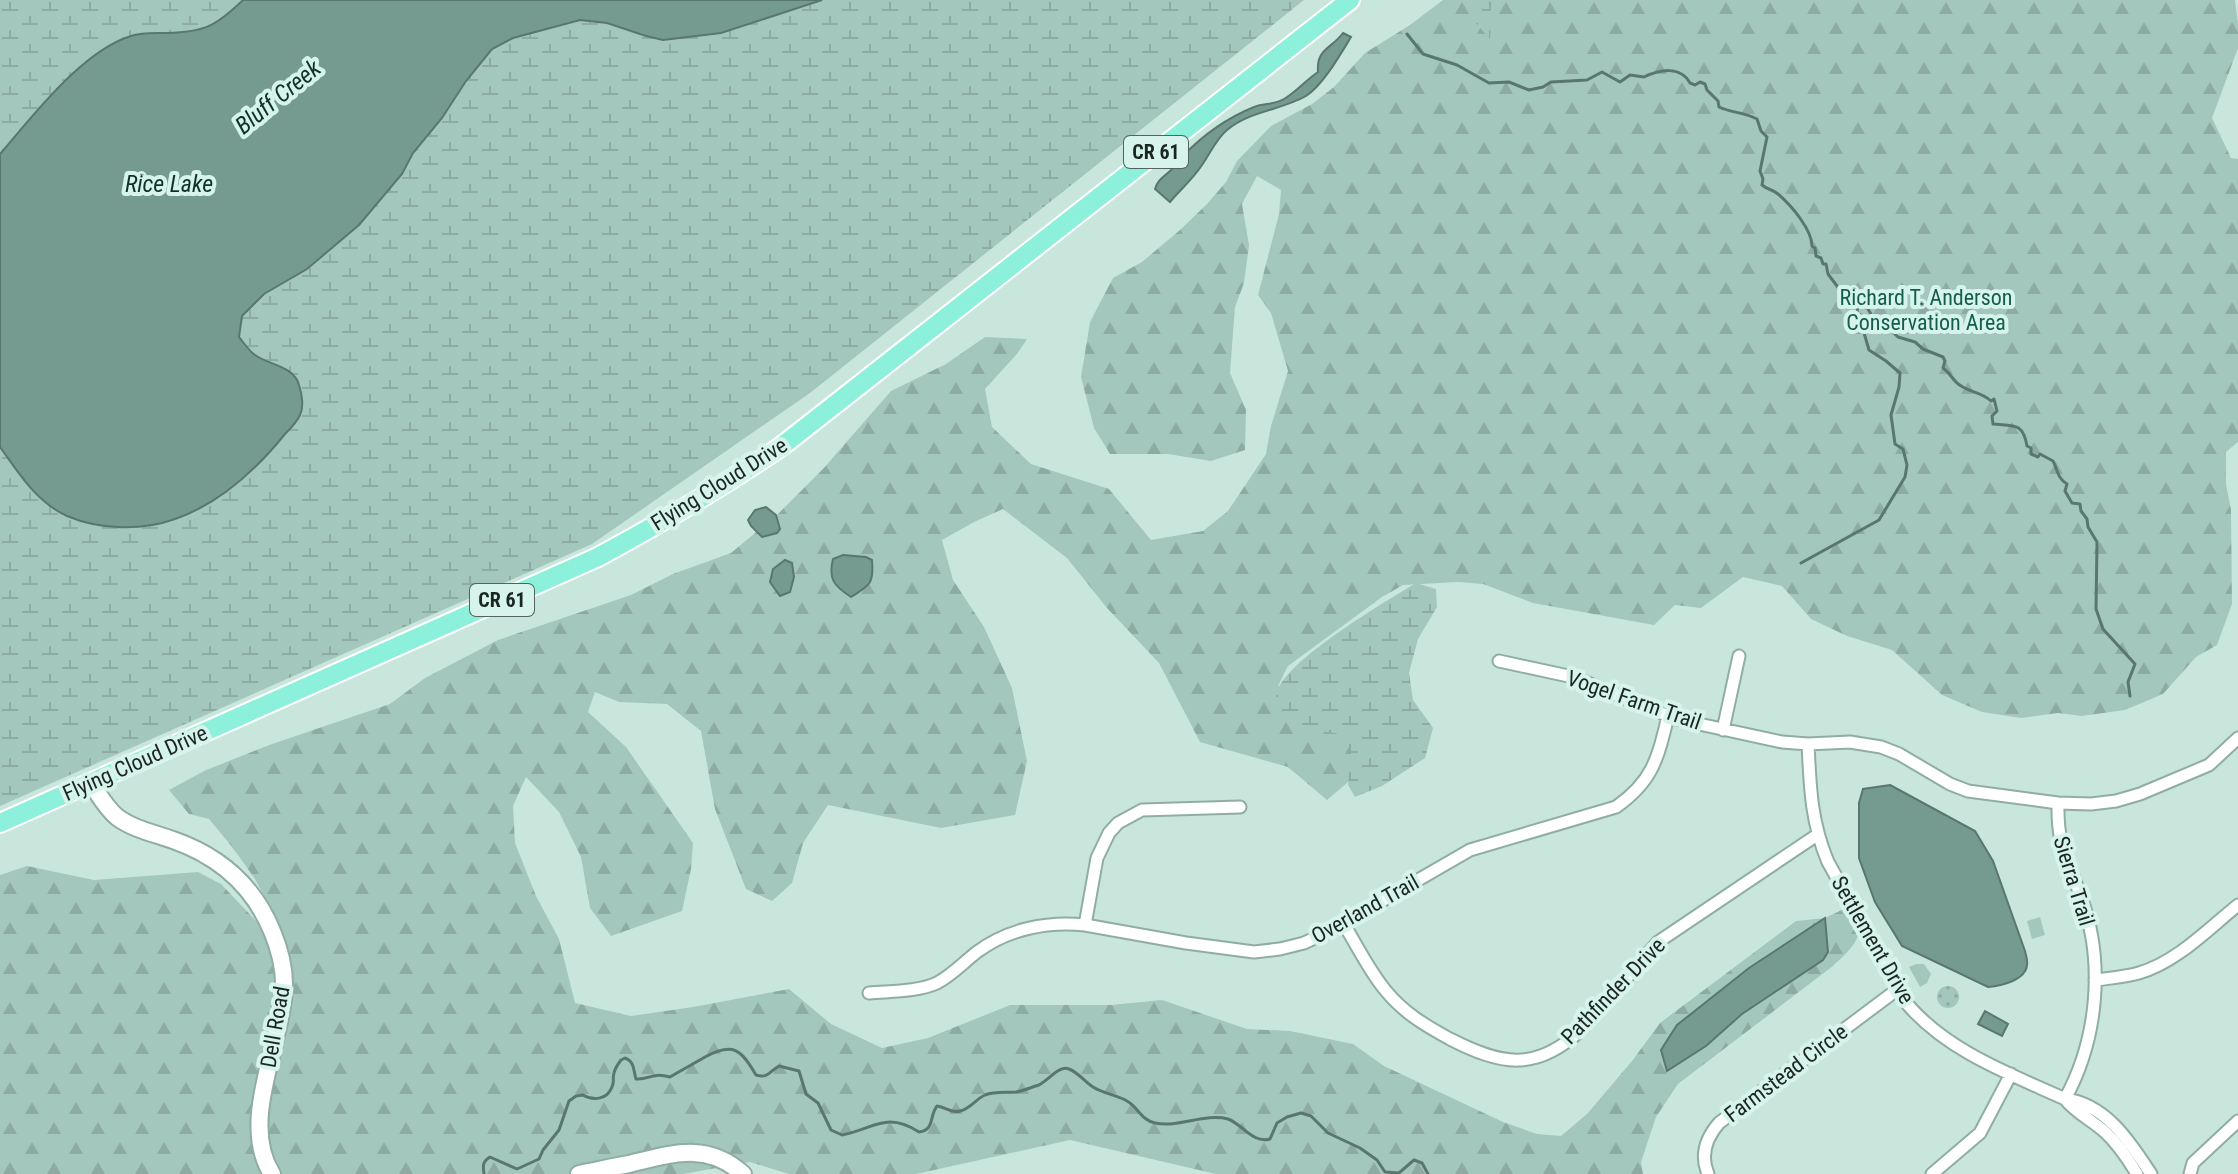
<svg xmlns="http://www.w3.org/2000/svg" width="2238" height="1174" viewBox="0 0 2238 1174" font-family="'Roboto Condensed',sans-serif">
<defs>
<pattern id="grass-dots" width="8" height="8" patternUnits="userSpaceOnUse" patternTransform="scale(2)"><rect width="8" height="8" fill="#a4c7bd"/><path d="M2 2h.1M6 6h.1" fill="none" stroke="#8daba2" stroke-width="1.8" stroke-linecap="round"/></pattern>
<pattern id="forest-firs" width="22" height="20" patternUnits="userSpaceOnUse" patternTransform="scale(2)"><rect width="22" height="20" fill="#a4c7bd"/><path d="M5 1l3.5 6h-7zM16 11l3.5 6h-7z" fill="#8daba2"/></pattern>
<pattern id="wetland-marsh" width="20" height="14" patternUnits="userSpaceOnUse" patternTransform="scale(2)"><rect width="20" height="14" fill="#a4c7bd"/><path d="M1 5h8M5 5V1M11 12h8M15 12V8" fill="none" stroke="#8daba2"/></pattern>
</defs>
<rect width="100%" height="100%" fill="#c9e6dd"/>
<path fill="url(#grass-dots)" d="M1937 997a11 11 0 1 1 22 0a11 11 0 1 1-22 0Z"/>
<path fill="url(#forest-firs)" d="M1443,0H2235L2238,24V48L2212,118L2231,158L2238,159V442L2226,452V484L2231,510L2232,604L2217,645L2196,657L2163,694L2125,710L2082,716L2058,713L2021,718L1982,712L1942,695L1892,650L1847,636L1811,619L1782,586L1743,577L1701,608L1675,605L1654,625L1533,603L1483,584L1458,582L1403,585L1382,597L1288,666L1278,686L1310,706L1350,725L1354,777L1327,800L1288,767L1200,742L1159,663L1107,608L1067,558L1003,509L974,522L942,540L953,580L984,627L1012,688L1027,761L1015,815L941,828L828,805L803,843L792,883L772,901L746,889L715,809L701,731L667,704L619,702L595,692L588,712L626,747L693,843L691,869L682,911L611,936L590,908L581,857L559,812L526,777L513,806L515,843L536,896L559,939L575,1003L631,1016L693,1007L789,989L831,1024L882,1048L928,1038L1010,1005H1111L1162,1000L1247,1029L1290,1031L1353,1044L1384,1066L1503,1122L1537,1134L1561,1136L1587,1114L1632,1061L1660,1023L1796,921L1825,918L1848,907C1870,934 1853,947 1833,966L1678,1084L1656,1117L1641,1162L1643,1174H1216L1070,1140L916,1174H789L750,1162L683,1174H0V875L27,866L94,880L198,872L221,884L260,925L275,916L255,879L233,848L209,819L189,814L169,790L206,770L272,744L390,704L425,678L498,640L631,595L673,574L731,553L778,514L823,469L891,391L946,364L985,337L1027,339L1017,354L985,389L992,427L1031,464L1109,489L1151,540L1203,531L1228,511L1266,454L1271,426L1288,371L1271,313L1258,295L1279,214L1281,190L1257,176L1242,204L1249,245L1244,283L1235,307L1230,373L1246,410L1245,450L1211,461L1168,454H1110L1094,428L1081,377L1090,322L1113,278L1142,262L1180,230L1207,204L1226,182L1237,161L1271,126L1312,104L1334,87L1365,53L1410,25Z"/>
<path fill="url(#wetland-marsh)" d="M0,0H243C216,26 205,32 167,33C156,33 142,32 131,36C82,51 33,116 0,154Z
M822,0H1304L810,393L592,544L0,806V447L27,485L69,517L108,527H144L285,368L255,355L238,337L242,316L264,294L307,269L402,174L413,153L442,118L466,81L491,49L513,38L580,20L607,23L646,36L663,40L721,33Z
M1464,0H1494L1491,4L1490,39L1474,21Z
M1416,583L1436,589L1437,607L1418,639L1409,673L1413,700L1433,728L1425,758L1382,786L1355,797L1348,785L1351,753L1343,734L1303,729L1277,708C1277,702 1275,694 1278,689C1293,656 1383,603 1416,583Z"/>
<path fill="#a4c7bd" d="M2040,917L2045,935L2032,939L2027,921Z
M1916,964H1924L1931,974L1927,983L1920,987L1909,967Z"/>
<path fill="#759a8f" stroke="#5a776f" stroke-width="2" d="M243,0H822L721,33L663,40L646,36L607,23L580,20L513,38L492,49L466,81L442,118L413,153L402,174L359,225L307,269L264,294L242,316L239,337C244,343 249,351 255,355C269,365 294,366 299,385C302,394 304,407 300,415C297,422 290,429 285,434C256,470 219,504 175,519C142,531 100,530 67,516C36,502 19,473 0,447V154C33,116 82,51 131,36C142,32 156,33 167,33C205,32 216,26 243,0Z
M1343,33L1351,37C1340,55 1323,85 1306,96C1282,110 1249,111 1227,130C1216,139 1210,154 1202,165C1193,179 1180,190 1170,202L1155,189C1158,179 1164,177 1171,170C1175,166 1178,160 1183,156C1203,135 1227,118 1254,107C1264,103 1274,105 1284,99C1296,92 1306,80 1318,72C1316,49 1331,49 1343,33Z
M766,507L776,515L780,529L777,533L762,537L751,526L748,520L755,510Z
M843,555L866,557L872,560C874,584 870,585 851,597C834,586 828,579 833,559Z
M785,560L792,563L794,577L790,592L780,596L770,582L773,569Z
M1890,785L1975,831L1993,861L2025,951C2026,956 2028,960 2027,965C2026,980 2001,986 1988,987L1902,946L1875,902L1859,858V803L1863,789Z
M1825,918L1828,952L1823,960L1742,1014L1706,1046L1667,1071L1661,1050L1677,1025L1749,968Z
M1985,1011L2008,1024L2002,1036L1978,1024Z"/>
<g fill="none" stroke-linecap="round" stroke-linejoin="round">
<path stroke="#5a776f" stroke-width="3" d="M1407,34L1423,54L1457,65L1489,83L1509,82L1529,90L1543,87L1551,82L1587,80L1602,72L1620,82L1630,75L1644,77C1659,70 1680,65 1690,83L1695,85L1700,82L1705,84L1707,90L1718,101L1719,107C1732,113 1744,112 1757,119L1761,131L1767,137L1760,171L1763,179L1762,185C1768,190 1772,189 1778,194C1792,206 1812,230 1812,246L1815,248L1816,256L1821,258L1823,264H1826L1828,274L1843,294L1846,296L1853,295L1859,302H1864L1872,316L1879,319L1898,337L1915,342L1923,349L1943,357L1945,361L1943,368C1949,372 1951,377 1956,382C1965,392 1981,391 1991,401L1994,399L1997,411L1992,416L1993,424C2013,426 2023,422 2027,446L2031,448V454L2038,457L2040,454L2053,461C2058,470 2057,478 2067,484L2065,491L2072,503L2080,504L2081,511L2087,519L2088,527L2097,542L2096,609L2103,629L2135,664L2128,682L2130,696
M1801,563L1879,520L1905,477L1907,465L1903,449L1895,444L1891,415L1899,387L1900,373L1886,361L1869,350L1862,326L1865,317L1857,313L1858,303
M484,1174C483,1166 482,1162 490,1157L517,1169L539,1159L543,1150L559,1130L569,1101L576,1096L583,1095C593,1101 607,1100 612,1087C615,1079 612,1081 614,1073C615,1068 618,1064 621,1060L625,1058C635,1062 633,1069 636,1079C650,1080 651,1072 670,1077C682,1070 693,1064 705,1057C733,1042 741,1049 756,1075C768,1079 770,1071 779,1066L799,1071L806,1094L818,1103L831,1130L842,1135C874,1129 886,1111 919,1132C935,1130 929,1116 937,1106C946,1107 952,1114 960,1111C970,1109 976,1099 985,1095C995,1091 1006,1093 1016,1092C1023,1091 1032,1087 1039,1085C1049,1080 1059,1065 1069,1069C1079,1073 1085,1082 1093,1087C1104,1094 1117,1095 1127,1101C1138,1107 1141,1120 1155,1123C1179,1128 1204,1113 1228,1119C1242,1124 1253,1144 1270,1139L1277,1123L1287,1117L1301,1113L1311,1116L1328,1133L1360,1148L1377,1160L1385,1172L1399,1173L1414,1160L1422,1163L1428,1174"/>
<g stroke="#90ada4" stroke-width="15">
<path id="street" d="M1499,661L1573,677L1676,719L1782,742L1808,744L1850,742L1881,747L1899,754L1950,784L1968,791L2058,803L2091,804L2116,801L2140,794L2209,765L2238,738
M1723,730L1739,656
M1808,744C1810,787 1811,822 1828,862L1908,1005C1949,1052 2010,1074 2065,1099C2106,1104 2130,1142 2151,1174
M2058,803C2057,846 2067,858 2081,897C2105,961 2098,1039 2065,1099
M1343,923C1357,945 1369,971 1386,991C1404,1013 1426,1026 1450,1039C1501,1065 1535,1072 1580,1031L1658,942L1817,835
M1085,925L1097,858L1109,833L1118,823L1142,810L1240,807
M2095,980C2110,978 2125,977 2139,973C2177,962 2208,929 2238,905
M869,993C891,991 917,992 937,983C952,975 964,962 977,952C1008,929 1047,921 1085,925L1186,943L1254,952L1280,949L1304,943L1328,932L1470,850L1616,807C1653,781 1658,758 1668,716
M2065,1099C2076,1113 2092,1120 2105,1132C2118,1144 2128,1159 2137,1174
M1708,1174C1700,1155 1706,1138 1719,1123L1898,989
M1932,1174L1980,1133L2011,1074
M2190,1174L2193,1163L2238,1121"/>
</g>
<g stroke="#90ada4" stroke-width="20">
<path id="secondary" d="M91,783C99,795 106,808 117,817C133,829 153,833 173,840C219,856 253,885 272,931C280,950 285,969 284,990C281,1046 239,1122 272,1174
M579,1174C595,1171 612,1167 629,1164C671,1154 707,1141 743,1174"/>
</g>
<g stroke="#fff" stroke-width="22">
<path id="primary" d="M0,823L598,557C661,523 722,487 782,446L1350,0"/>
</g>
<use href="#street" stroke="#fff" stroke-width="11"/>
<use href="#secondary" stroke="#fff" stroke-width="16"/>
<use href="#primary" stroke="#8df0db" stroke-width="18"/>
</g>
<g text-anchor="middle" dominant-baseline="central" stroke-width="8" stroke-linejoin="round" paint-order="stroke">
<g fill="#d6f4eb" stroke="#53645f" stroke-width="2">
<rect x="1124" y="136" width="64" height="32" rx="6"/>
<rect x="470" y="584" width="64" height="32" rx="6"/>
</g>
<g font-size="20" font-weight="bold" fill="#1b2623">
<text x="1156" y="152">CR 61</text>
<text x="502" y="600">CR 61</text>
</g>
<g font-size="22" fill="#155e4e" stroke="#d6f4eb">
<text x="1926" y="297">Richard T. Anderson<tspan x="1926" dy="25">Conservation Area</tspan></text>
</g>
<g font-size="22" fill="#1b2623" stroke="#d6f4eb">
<text transform="translate(719 484) rotate(-32)">Flying Cloud Drive</text>
<text transform="translate(1634 700) rotate(19)">Vogel Farm Trail</text>
<text transform="translate(135 763) rotate(-24)">Flying Cloud Drive</text>
<text transform="translate(2074 881) rotate(73)">Sierra Trail</text>
<text transform="translate(1365 909) rotate(-29)">Overland Trail</text>
<text transform="translate(1873 940) rotate(60)">Settlement Drive</text>
<text transform="translate(1613 991) rotate(-46)">Pathfinder Drive</text>
<text transform="translate(275 1027) rotate(-80)">Dell Road</text>
<text transform="translate(1786 1073) rotate(-37)">Farmstead Circle</text>
</g>
<g font-size="24" font-style="italic" fill="#0f332b" stroke="#d6f4eb">
<text transform="translate(278 97) rotate(-39)">Bluff Creek</text>
<text x="169" y="184">Rice Lake</text>
</g>
</g>
</svg>
